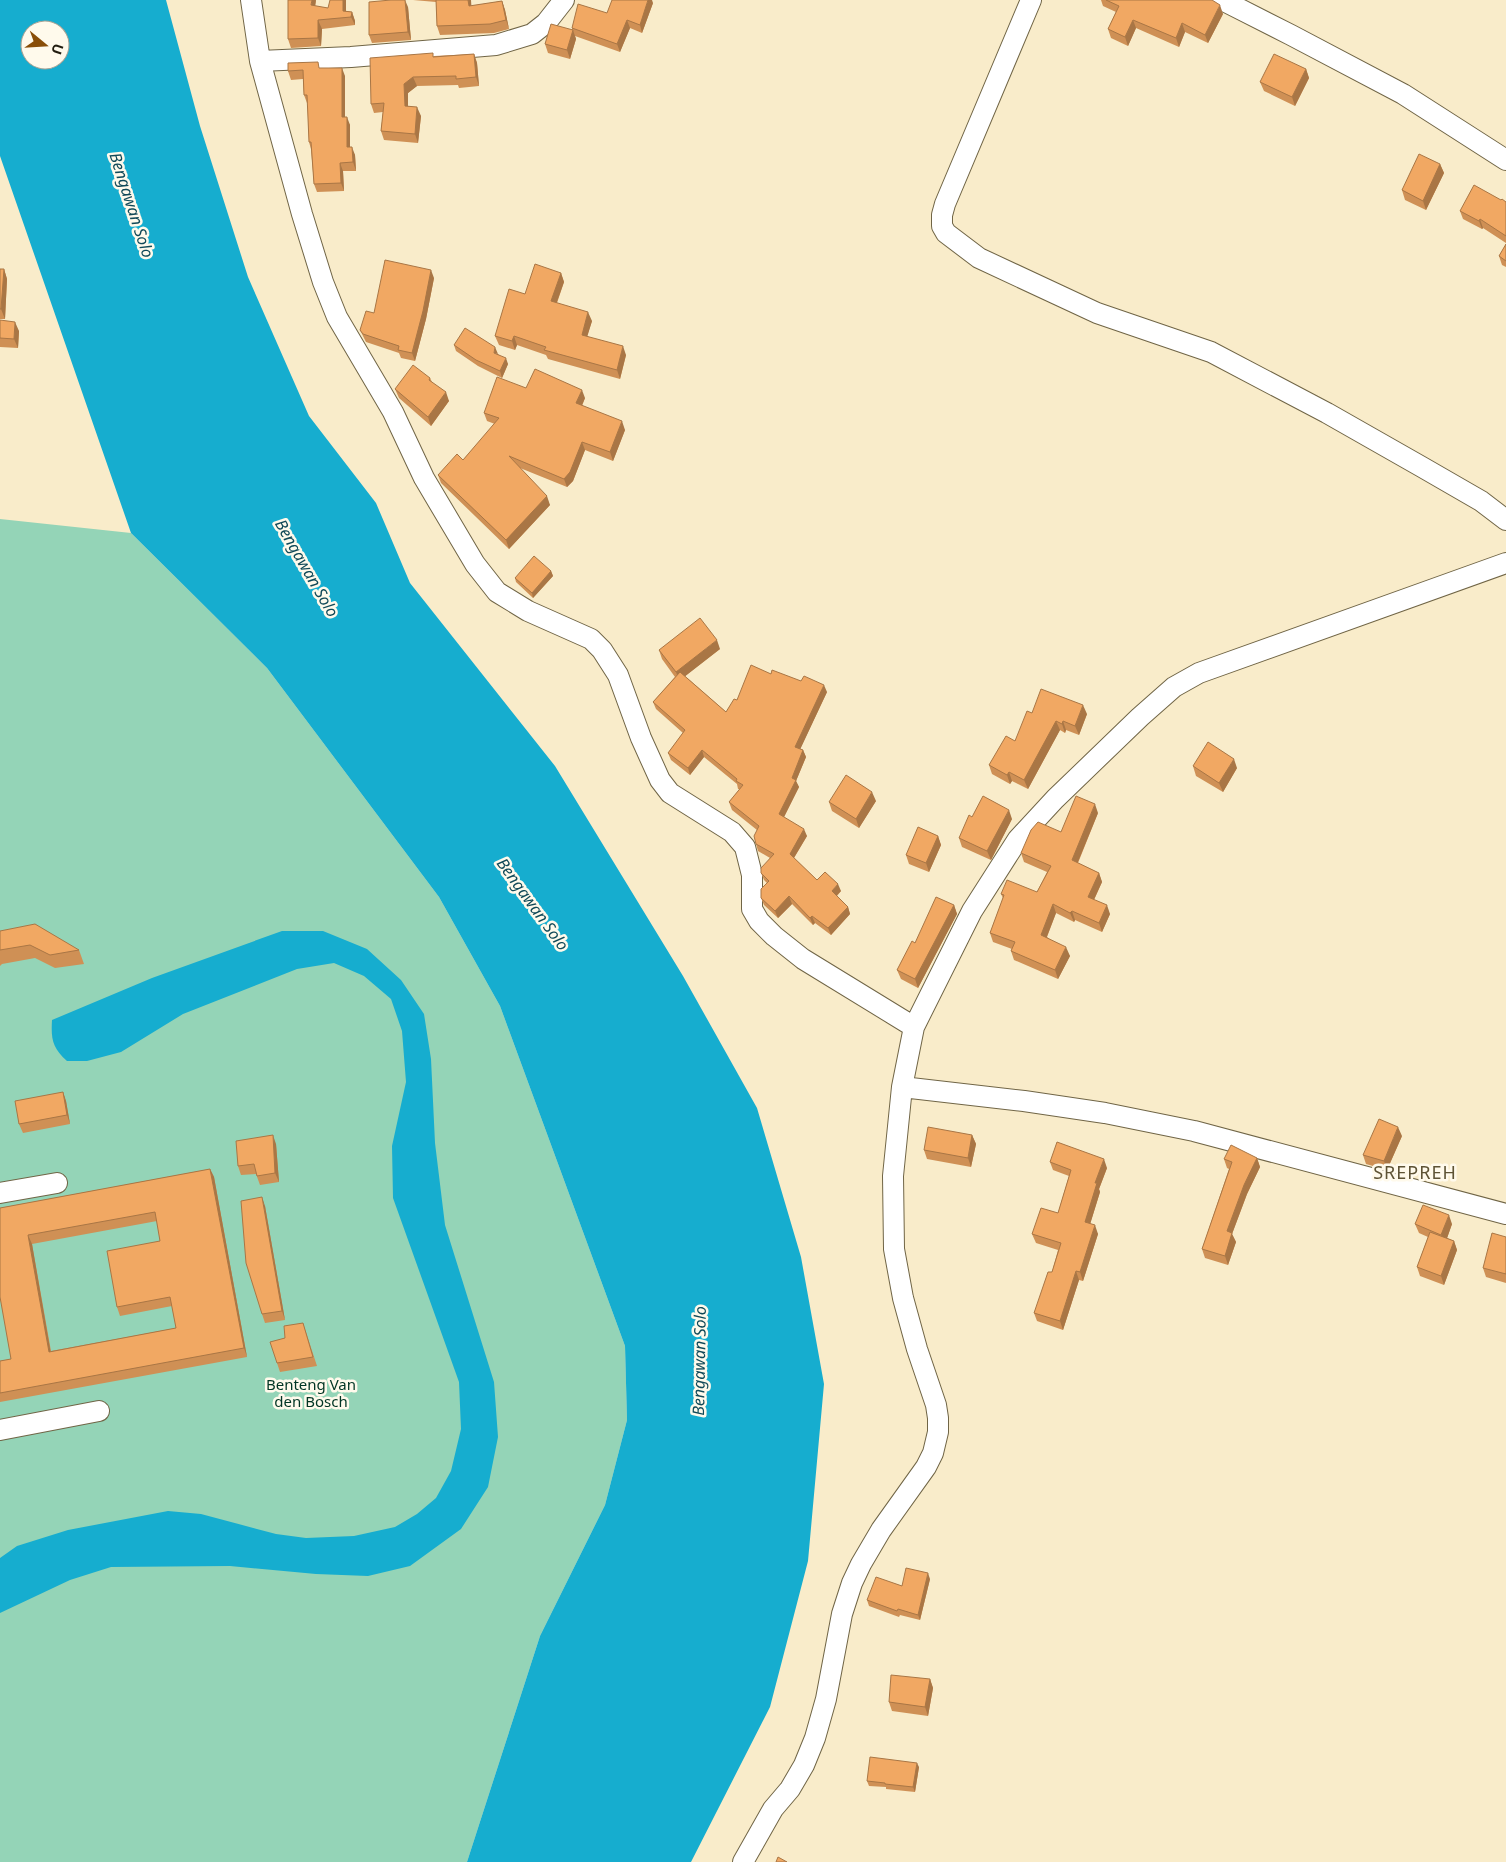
<svg xmlns="http://www.w3.org/2000/svg" width="1506" height="1862" viewBox="0 0 1506 1862" font-family="'Noto Sans',sans-serif">
<rect width="100%" height="100%" fill="#f9ecca"/>
<path fill="#94d4b7" d="M0,519L131,533L267,668L439,897L500,1006L625,1346L627,1420L605,1505L540,1636L467,1862H0Z"/>
<path fill="#16adcf" fill-rule="evenodd" d="M0,0H166L200,126L248,277L309,416L376,503L410,583L555,766L683,976L757,1108L801,1257L824,1384L808,1561L770,1707L691,1862H467L540,1636L605,1505L627,1420L625,1346L500,1006L439,897L267,668L131,533L0,156ZM30,30H60V60H30Z
M282,931H323L367,949L401,980L424,1014L431,1059L435,1143L445,1225L494,1382L498,1437L488,1487L461,1529L410,1566L368,1576L316,1574L230,1566L111,1567L70,1580L0,1613V1558L17,1546L68,1530L168,1511L201,1514L276,1534L306,1538L354,1536L395,1527L417,1514L436,1498L451,1471L461,1429L459,1382L393,1198L392,1146L406,1082L402,1031L391,999L364,976L334,963L297,969L183,1014L121,1052L87,1061H67C52,1047 51,1039 52,1020L152,978Z"/>
<g fill="none" stroke-linecap="round" stroke-linejoin="round">
<g stroke="#706546" stroke-width="22">
<path id="street" d="M251,0L260,61L302,214L323,282L337,317L393,412L424,478L475,564L497,592L528,611L591,639L602,650L618,675L641,738L660,780L670,793L732,832L745,847L752,875V909L759,921L774,936L803,959L914,1027
M1031,0L945,204L942,215V226L946,233L979,258L1097,313L1211,352L1327,413L1422,467L1481,501L1506,520
M1222,0L1291,35L1403,94L1506,160
M260,61L351,57L496,45L532,34L546,23L564,0
M902,1087L1024,1101L1105,1113L1194,1131L1506,1214
M0,1193L57,1183
M0,1430L99,1411
M743,1862L773,1809L790,1789L804,1765L815,1738L826,1699L842,1614L852,1583L861,1564L881,1530L926,1467L933,1453L938,1432V1418L936,1405L917,1349L903,1298L894,1249L893,1176L902,1087L914,1027L972,911L1018,839L1055,799L1140,717L1174,687L1199,673L1506,563"/>
</g>
<use href="#street" stroke="#fff" stroke-width="20"/>
</g>
<path fill="#cf9055" fill-rule="evenodd" d="M316,0L315,6L352,12L355,21V25L322,29L321,46L291,48L288,39Z
M413,0H471V6L502,1L505,10L509,29L494,33L440,35L437,26L436,2Z
M1101,0H1196L1223,14L1208,43L1185,32L1179,47L1136,28L1128,46L1111,38L1108,29L1116,12L1103,6Z
M653,3L642,33L630,28L620,52L575,36L576,39L570,59L548,53L545,44L572,30V28L607,13Z
M408,7L411,40L372,43L369,35Z
M474,54L477,63L479,86L459,88L458,85L417,86L408,93V106L421,116L418,143L384,140L381,131L383,112L374,113L371,104L434,56Z
M320,68L345,76V117L350,125V147L355,155L356,171H343L344,191L317,192L314,184L311,149L309,142L308,103H307L304,95L303,79L291,80L288,71Z
M1306,69L1309,78L1295,106L1264,91L1260,82Z
M1440,164L1444,173L1426,210L1405,200L1402,190Z
M1501,200L1506,202V243L1483,228L1482,229L1463,219L1460,211Z
M1506,244V267L1502,265L1499,256Z
M0,269H4L7,279L5,319H0Z
M561,273L564,282L557,303L592,321L587,336L626,355L620,379L548,359L546,355L517,345L515,350L499,345L495,336L525,294Z
M434,278L426,319L415,361L401,358L399,353L366,342L360,330L374,313Z
M0,320L19,331L18,348L0,347Z
M454,345L498,354L508,364L502,378L478,366L456,351Z
M430,378L432,382L449,401L431,426L399,398L395,389Z
M526,388L585,398L582,406L625,430L613,461L585,450L573,481L567,487L520,468L550,505L509,549L441,483L438,475L463,460L495,424L487,421L484,413Z
M551,571L553,576L533,598L516,582L515,578Z
M720,649L685,676L726,712L737,700L771,674L827,692L800,749L803,750L806,757L796,781L799,787L784,817L807,836L794,858L817,880L841,891L837,896L848,907L850,914L831,935L815,923L813,925L792,904L778,918L764,905L761,898L767,883L764,880L761,873L770,858L758,851L756,844L757,830L732,810L729,802L740,789H738L737,784L704,757L690,775L671,760L668,753L683,733L656,709L653,702L675,677L662,659L659,650Z
M1032,713L1087,714L1079,735L1066,730L1065,733L1060,730L1028,789L1012,781L1010,784L992,774L989,765L1015,741Z
M1193,766L1237,768L1223,792L1196,776Z
M876,801L859,828L832,811L829,802Z
M1098,813L1078,863L1099,873L1102,882L1094,900L1110,914L1102,932L1075,920L1074,922L1056,913L1047,937L1070,956L1058,979L1014,960L1011,951L1012,949L993,942L990,933L1003,898L1001,894L1037,892L1047,872L1024,862L1021,853Z
M972,817L1012,819L991,860L962,847L959,838Z
M938,836L941,845L929,872L909,864L906,855Z
M954,905L957,914L918,988L901,979L897,970L915,943Z
M0,931L79,950L84,964L55,968L35,958L2,964L0,966Z
M63,1092L66,1101L70,1124L23,1133L19,1124Z
M972,1135L976,1144L971,1167L927,1159L924,1150Z
M1402,1136L1387,1170L1366,1164L1363,1155Z
M276,1144L279,1182L260,1185L256,1174L241,1175L238,1166Z
M1257,1158L1260,1167L1247,1194L1232,1234L1236,1242L1228,1265L1205,1258L1202,1249L1229,1169L1227,1168L1224,1159Z
M1050,1162L1107,1168L1099,1189L1100,1192L1090,1224L1098,1234L1083,1281L1079,1280L1063,1330L1037,1321L1034,1313L1052,1272L1058,1250L1036,1243L1032,1234L1058,1213L1069,1176L1053,1170Z
M210,1169L214,1177L247,1357L0,1402V1361L11,1359L0,1208ZM157,1221L160,1241L117,1307L120,1316L172,1306L176,1328L51,1351L32,1244Z
M265,1206L285,1320L265,1323L262,1314Z
M1415,1224H1452L1447,1238L1454,1241L1457,1250L1444,1285L1420,1276L1417,1267L1428,1237L1419,1233Z
M1506,1237V1283L1486,1277L1483,1268Z
M303,1323L317,1366L280,1372L277,1363Z
M930,1579L920,1620L900,1615L899,1617L869,1606L867,1600L902,1586Z
M930,1679L933,1688L928,1716L892,1711L889,1702Z
M919,1767L915,1792L886,1789V1787L869,1786L867,1781Z"/>
<path fill="#a97645" d="M312,0H316L314,14L311,5Z
M343,0H346V17L343,11Z
M405,0L408,7L411,40L408,32Z
M468,0H471L472,15L469,6Z
M648,0H652L653,3L642,33L640,25Z
M502,1L505,10L509,29L506,20Z
M1220,5L1223,14L1208,43L1205,35Z
M352,12L355,21V25L351,17Z
M318,20L322,29L321,46L318,38Z
M627,20L630,28L620,52L617,44Z
M1133,20L1136,28L1128,46L1125,37Z
M1182,23L1185,32L1179,47L1176,38Z
M573,30L576,39L570,59L567,50Z
M474,54L477,63L479,86L476,77Z
M342,68L345,76V126L342,117Z
M1306,69L1309,78L1295,106L1292,97Z
M413,77L417,86L408,93V115L405,106L404,84Z
M417,107L421,116L418,143L415,134Z
M347,117L350,125V155L347,147Z
M352,147L355,155L356,171L353,162Z
M340,163L343,171L344,191L341,183Z
M1440,164L1444,173L1426,210L1423,201Z
M1480,219L1483,228L1482,229L1479,221Z
M4,269L7,279L5,319L1,309Z
M431,270L434,278L426,319L415,361L412,353Z
M561,273L564,282L554,310L551,301Z
M588,312L592,321L585,344L582,335Z
M15,322L19,331L18,348L14,339Z
M514,336L517,345L515,350L512,341Z
M623,346L626,355L620,379L617,370Z
M495,347L498,354L494,353Z
M506,358L508,364L502,378L500,371Z
M582,390L585,398L579,412L576,403Z
M446,392L449,401L431,426L428,417Z
M622,421L625,430L613,461L610,452Z
M582,442L585,450L573,481L567,487L564,479Z
M547,496L550,505L509,549L506,540Z
M551,571L553,576L533,598L532,593Z
M717,640L720,649L679,681L676,672Z
M824,685L827,692L798,754L795,747Z
M1083,705L1087,714L1079,735L1075,726Z
M1056,721L1060,730L1028,789L1024,780Z
M1063,721L1066,730L1065,733L1062,724Z
M702,750L704,757L690,775L688,768Z
M803,750L806,757L796,781L799,787L782,821L779,814L792,778Z
M1234,759L1237,768L1223,792L1219,783Z
M1009,772L1012,781L1010,784L1007,775Z
M872,792L876,801L859,828L856,819Z
M1095,804L1098,813L1075,869L1072,860Z
M1009,810L1012,819L991,860L987,851Z
M804,829L807,836L792,861L790,854Z
M938,836L941,845L929,872L926,863Z
M1099,873L1102,882L1091,906L1088,897Z
M838,884L841,891L834,898L832,891Z
M789,896L792,904L778,918L775,911Z
M1053,904L1056,913L1044,944L1041,935Z
M954,905L957,914L918,988L915,979Z
M1107,905L1110,914L1102,932L1099,923Z
M848,907L850,914L831,935L828,928Z
M1072,911L1075,920L1074,922L1070,913Z
M812,916L815,923L813,925L810,918Z
M1066,947L1070,956L1058,979L1055,970Z
M63,1092L66,1101L70,1124L67,1115Z
M1398,1127L1402,1136L1387,1170L1384,1161Z
M273,1135L276,1144L279,1182L275,1173Z
M972,1135L976,1144L971,1167L968,1158Z
M1257,1158L1260,1167L1247,1194L1232,1234L1236,1242L1228,1265L1225,1256L1227,1231L1244,1185Z
M1104,1159L1107,1168L1099,1189L1100,1192L1088,1231L1085,1222L1095,1183Z
M210,1169L214,1177L247,1357L244,1348Z
M262,1197L265,1206L285,1320L282,1311Z
M1449,1215L1452,1224L1445,1244L1441,1235Z
M1095,1225L1098,1234L1083,1281L1080,1272Z
M28,1235L32,1244L52,1360L49,1352Z
M1454,1241L1457,1250L1444,1285L1441,1276Z
M1076,1271L1079,1280L1063,1330L1060,1321Z
M928,1573L930,1579L920,1620L918,1615Z
M930,1679L933,1688L928,1716L925,1707Z
M917,1763L919,1767L915,1792L913,1787Z"/>
<path fill="#f1a863" stroke="#a97645" fill-rule="evenodd" d="M288,0H312L311,5L328,8L330,0H343V11L352,12L351,17L318,20V38L288,39Z
M391,0H405L408,32L369,35V2Z
M436,0H468L469,6L502,1L506,20L490,24L437,26Z
M612,0H648L640,25L627,20L617,44L572,28L578,4L607,13Z
M1106,0H1212L1220,5L1205,35L1182,23L1176,38L1133,20L1125,37L1108,29L1119,6Z
M551,24L573,30L567,50L545,44Z
M433,53V57L474,54L476,77L456,79V76L413,77L404,84L405,106L417,107L415,134L381,131L384,103L371,104L370,58Z
M1274,54L1306,69L1292,97L1260,82Z
M318,62L319,68H342V117H347V147H352L353,162L340,163L341,183L314,184L311,142H309L307,95H304L303,70L288,71V63Z
M1419,154L1440,164L1423,201L1402,190Z
M1474,185L1501,200L1502,199L1506,202V236L1480,219L1479,221L1460,211Z
M1506,244V261L1499,256Z
M385,260L431,270L423,311L412,353L398,350L399,346L363,334L360,330L366,311L374,313Z
M535,264L561,273L551,301L588,312L582,335L623,346L617,370L544,350L546,347L514,336L512,341L495,336L509,289L525,294Z
M0,269H4L1,309H0Z
M0,320L15,322L14,339L0,338Z
M465,328L495,347L494,353L506,358L500,371L476,360L454,345Z
M413,365L430,378L429,380L446,392L428,417L395,389Z
M535,369L582,390L576,403L622,421L610,452L582,442L570,472L564,479L509,456L547,496L506,540L438,475L457,454L463,460L499,418L484,413L497,377L526,388Z
M534,556L551,571L532,593L515,578Z
M700,618L717,640L676,672L659,650Z
M751,665L771,674L772,670L801,681L804,676L824,685L795,747L803,750L792,778L796,780L779,814L804,829L790,854L817,880L825,872L838,884L832,891L848,907L828,928L812,916L810,918L789,896L775,911L761,898V889L769,881L761,873V868L774,854L756,844L754,836L759,826L729,802L743,785L736,781L737,779L702,750L688,768L668,753L685,730L653,702L680,672L726,712L734,699L737,700Z
M1041,689L1083,705L1075,726L1063,721L1062,724L1056,721L1024,780L1009,772L1007,775L989,765L1006,736L1015,741L1027,711L1032,713Z
M1208,742L1234,759L1219,783L1193,766Z
M846,775L872,792L856,819L829,802Z
M983,796L1009,810L987,851L959,838L969,815L972,817Z
M1076,796L1095,804L1072,860L1099,873L1088,897L1107,905L1099,923L1072,911L1070,913L1053,904L1041,935L1066,947L1055,970L1011,951L1015,942L990,933L1004,895L1001,894L1007,880L1037,892L1051,866L1021,853L1031,830L1038,822L1061,832Z
M918,827L938,836L926,863L906,855Z
M936,897L954,905L915,979L897,970L912,941L915,943Z
M35,924L79,950L50,955L30,945L0,950V931Z
M63,1092L67,1115L19,1124L15,1101Z
M1379,1119L1398,1127L1384,1161L1363,1155Z
M928,1127L972,1135L968,1158L924,1150Z
M273,1135L275,1173L257,1176L254,1164L238,1166L236,1141Z
M1057,1142L1104,1159L1095,1183H1097L1085,1222L1095,1225L1080,1272L1076,1271L1060,1321L1034,1313L1048,1272H1052L1061,1243L1032,1234L1041,1208L1058,1213L1071,1170L1050,1162Z
M1231,1145L1257,1158L1244,1185L1227,1231L1232,1233L1225,1256L1202,1249L1232,1162L1224,1159Z
M210,1169L244,1348L0,1393V1361L11,1359L0,1297V1208ZM155,1212L160,1241L107,1251L117,1307L170,1297L176,1328L49,1352L28,1235Z
M262,1197L282,1311L262,1314L246,1263L241,1201Z
M1423,1205L1449,1215L1441,1235L1415,1224Z
M1430,1232L1454,1241L1441,1276L1417,1267Z
M1492,1233L1506,1237V1274L1483,1268Z
M303,1323L313,1357L277,1363L270,1342L285,1338L284,1326Z
M906,1568L928,1573L918,1615L898,1609L897,1611L867,1600L876,1577L902,1586Z
M891,1675L930,1679L925,1707L889,1702Z
M870,1757L917,1763L913,1787L885,1784V1783L867,1781Z
M778,1857L787,1862H776Z"/>
<g text-anchor="middle" dominant-baseline="central" stroke-width="5" stroke-linejoin="round" paint-order="stroke">
<g font-size="15" fill="#013524" stroke="#fffaec">
<text x="311" y="1384">Benteng Van<tspan x="311" dy="17">den Bosch</tspan></text>
</g>
<g font-size="16" font-style="italic" fill="#114958" stroke="#fffaec">
<text transform="translate(132 205) rotate(72)">Bengawan Solo</text>
<text transform="translate(307 568) rotate(60)">Bengawan Solo</text>
<text transform="translate(533 904) rotate(54)">Bengawan Solo</text>
<text transform="translate(699 1361) rotate(-89)">Bengawan Solo</text>
</g>
<g font-size="18" letter-spacing="1" fill="#5e5335" stroke="#fffaec">
<text x="1415" y="1172">SREPREH</text>
</g>
</g>
<g transform="translate(45 45) rotate(108)"><circle r="24" fill="#fffaec" stroke="#a6a194"/>
<path d="M0-4L9 19L0 12L-9 19Z" fill="#894e08"/>
<text y="-8" font-size="14" font-weight="bold" text-anchor="middle" fill="#211c0f">U</text>
</g>
</svg>
